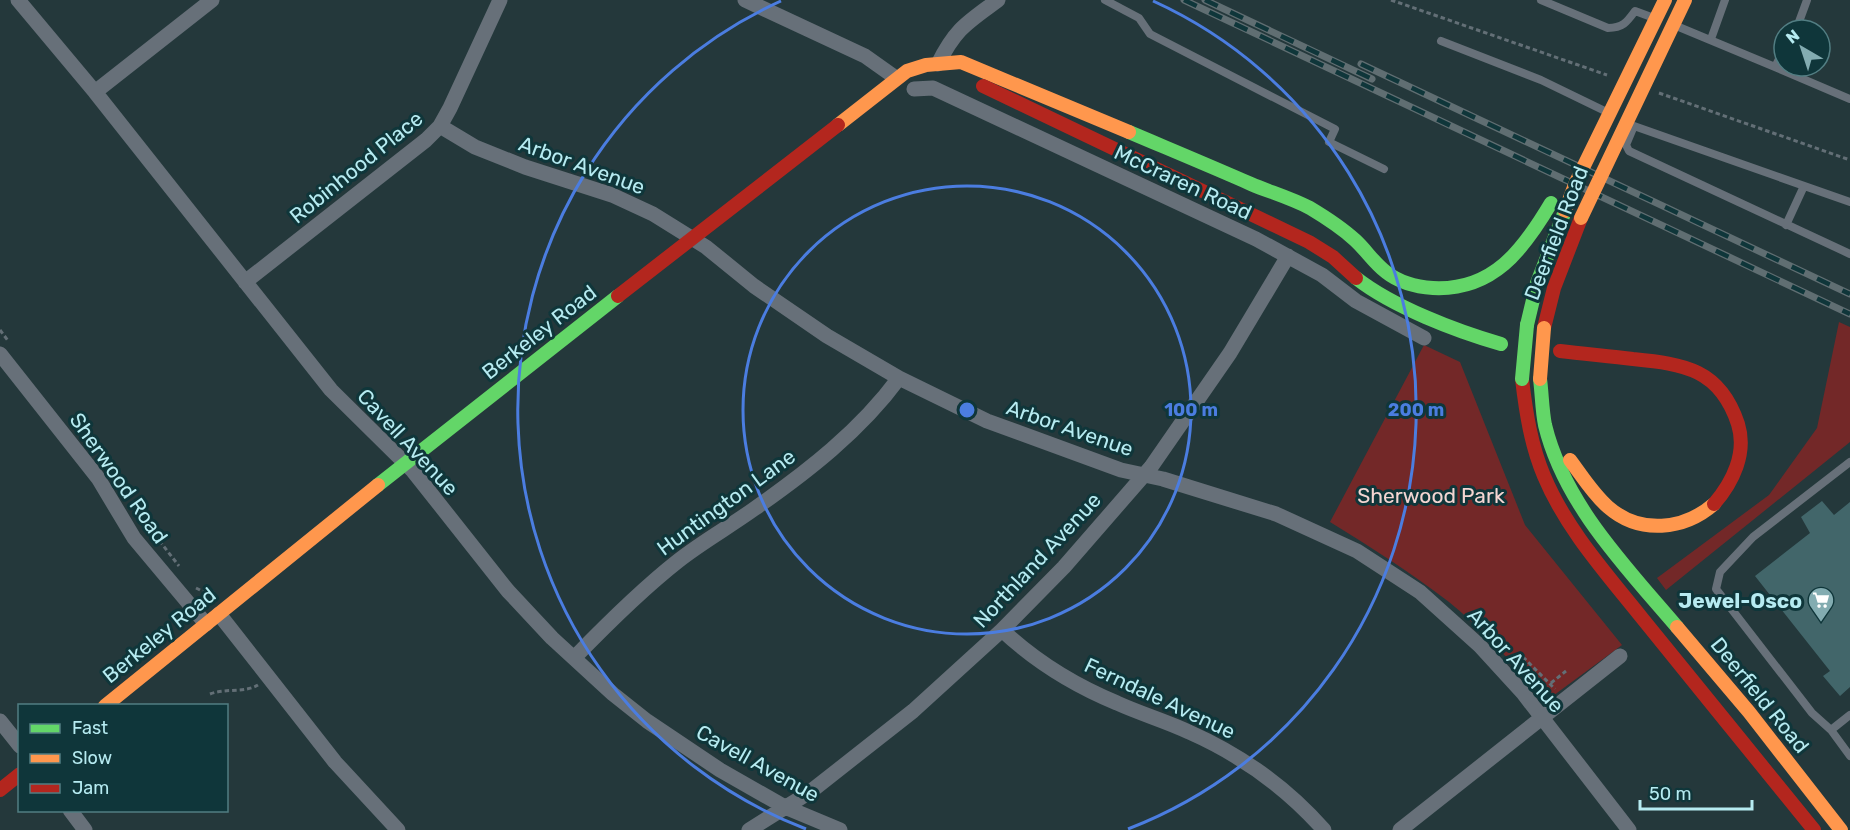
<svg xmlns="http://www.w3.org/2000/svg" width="1850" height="830" viewBox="0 0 1850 830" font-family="Rubik,sans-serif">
<rect width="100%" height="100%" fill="#24383b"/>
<path fill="#732828" d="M1839,322L1850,327V442L1666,590L1657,578L1769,495L1817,428Z
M1424,345L1460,362L1525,525L1622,645L1546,701C1515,667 1485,631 1449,602C1411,573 1371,547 1330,522Z"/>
<path fill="#42666a" d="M1822,501L1834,515L1850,502V687L1840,696L1823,676L1830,671L1755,576L1810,533L1801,517Z"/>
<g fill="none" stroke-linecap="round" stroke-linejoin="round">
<path stroke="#636f76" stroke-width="3" stroke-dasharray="4.5 3" stroke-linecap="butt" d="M1391,0L1607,75
M1659,93L1850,160
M0,330L9,342
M141,517L179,566
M196,588L202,591L213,592L210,595
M1523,657L1555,689
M1551,683L1566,671
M210,694C225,688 245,693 258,685"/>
<path stroke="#677079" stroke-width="8" d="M1105,0L1139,18L1150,34L1335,129L1329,142L1384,169
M1541,0L1608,28C1623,28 1627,22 1635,11L1654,18
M1674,25L1775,67
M1796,30L1807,0
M1711,39L1725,0
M1441,41L1541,80L1609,113
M1784,49L1775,67L1850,99
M1850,202L1634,126L1626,145L1629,151L1850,254
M1786,225L1804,186
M1850,715L1831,730L1850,756
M1831,730L1812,713L1716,589L1720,572L1753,537L1850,462"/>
<path stroke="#677079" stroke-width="15" d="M18,0L95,92L331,390L413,471L508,591L552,638L613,694L647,721L720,770L785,807L840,830
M745,0L865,56L896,78
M938,64C956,28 967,23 998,0
M914,89L933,88L1256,239L1322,275L1356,301L1424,338
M95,92L212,0
M440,126L475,147L525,167L612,195L653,214L706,247L754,286L827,336L899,378L987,421L1121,470L1163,479L1276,514L1357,551L1420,592L1480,646L1523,693L1629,830
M245,282L426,140L440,126L450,108L500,0
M0,354L98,478L134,538L206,624
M219,614L335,762L398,830
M1002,630C1035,661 1076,686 1117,703C1141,714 1166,721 1189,732C1241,755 1287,788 1324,830
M575,657C608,623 641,590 678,561C702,542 729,527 754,509C807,472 860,431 899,378
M0,721L20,746
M70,810L85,830
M749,830L810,792L913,711L1002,630L1064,567L1151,467L1230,353L1288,256
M1400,830L1620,656"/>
<path stroke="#63d668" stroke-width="14" d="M1129,132C1169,149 1210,166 1251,184C1270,192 1291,198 1310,208C1325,217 1342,228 1355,240C1366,250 1374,263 1386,272C1400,283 1417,287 1433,288C1493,291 1523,250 1551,203
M1356,278C1393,307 1456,331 1501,344
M1527,325L1537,283L1565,211
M1540,379C1542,394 1542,410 1545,425C1564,504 1626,567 1677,627
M378,485L618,296"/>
<path stroke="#ff974d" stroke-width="14" d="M838,125L907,71L926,65L961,62L1129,132
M1570,460C1582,476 1593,494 1608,507C1640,535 1684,530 1714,504
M1677,627L1749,712L1841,830
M105,706L378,485"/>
<path stroke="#b3261e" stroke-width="14" d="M983,86L1309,242L1333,257L1356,278
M618,296L838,125
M1544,328L1554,288L1581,218
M1560,351C1584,354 1609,356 1633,359C1684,364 1720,369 1738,424C1747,453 1733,482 1714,504
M1522,379C1526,413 1531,445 1544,476C1566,529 1607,574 1642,618C1699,689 1757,759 1814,830
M0,790L20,774"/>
<g stroke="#606e72" stroke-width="7">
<path id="rail" d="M1184,0L1850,314
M1205,0L1372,79
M1361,64L1850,294"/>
</g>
<use href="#rail" stroke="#0f363a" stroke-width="4.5" stroke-dasharray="14" stroke-linecap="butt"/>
<path stroke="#63d668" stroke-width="14" d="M1522,379L1527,325"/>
<path stroke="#ff974d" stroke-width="14" d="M1565,211L1576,182L1665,0
M1581,218L1685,0
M1540,379L1544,328"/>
</g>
<g fill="none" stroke="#4b7de0" stroke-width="3">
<circle cx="967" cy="410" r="224"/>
<path d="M806 829A449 449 0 0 1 781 1M1153 1A449 449 0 0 1 1128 829"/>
</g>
<defs>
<g id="supermarket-pin" transform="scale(1.35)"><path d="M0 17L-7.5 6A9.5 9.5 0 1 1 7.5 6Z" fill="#83acb1" stroke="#0f363a"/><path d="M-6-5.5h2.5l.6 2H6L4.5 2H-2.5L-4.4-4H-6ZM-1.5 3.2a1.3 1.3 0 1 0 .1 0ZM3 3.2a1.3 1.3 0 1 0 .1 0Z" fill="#fff"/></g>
</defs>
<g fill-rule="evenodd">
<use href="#supermarket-pin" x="1821" y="600"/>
</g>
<g text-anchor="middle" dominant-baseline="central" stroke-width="6" stroke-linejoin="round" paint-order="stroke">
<g font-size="21" fill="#b6ebf1" stroke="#0f363a">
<text transform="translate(582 165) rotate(20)">Arbor Avenue</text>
<text transform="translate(356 167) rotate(-39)">Robinhood Place</text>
<text transform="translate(1183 182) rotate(25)">McCraren Road</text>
<text transform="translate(1556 233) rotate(-69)">Deerfield Road</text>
<text transform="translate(539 332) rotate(-38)">Berkeley Road</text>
<text transform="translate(1070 428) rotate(19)">Arbor Avenue</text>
<text transform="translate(408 442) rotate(47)">Cavell Avenue</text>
<text transform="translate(119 478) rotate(55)">Sherwood Road</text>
<text transform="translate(726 502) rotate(-36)">Huntington Lane</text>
<text transform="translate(1037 560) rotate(-47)">Northland Avenue</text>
<text transform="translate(159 635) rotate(-39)">Berkeley Road</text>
<text transform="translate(1516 660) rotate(48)">Arbor Avenue</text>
<text transform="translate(1760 695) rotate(51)">Deerfield Road</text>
<text transform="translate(1160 698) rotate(25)">Ferndale Avenue</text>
<text transform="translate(758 763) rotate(29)">Cavell Avenue</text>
</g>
<g font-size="21" fill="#f4d5d2" stroke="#0f363a">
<text x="1431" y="495">Sherwood Park</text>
</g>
<g font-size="21" font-weight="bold" fill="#b6ebf1" stroke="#0f363a" text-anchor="end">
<text x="1802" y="600">Jewel-Osco</text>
</g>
</g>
<circle cx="967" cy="410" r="9" fill="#4b7de0" stroke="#0f363a" stroke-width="3"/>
<g font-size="18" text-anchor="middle" font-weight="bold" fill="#4b7de0" stroke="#0f363a" stroke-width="6" stroke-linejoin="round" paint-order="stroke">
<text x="1191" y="416">100 m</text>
<text x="1416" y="416">200 m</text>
</g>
<rect x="18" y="704" width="210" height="108" fill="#0f363a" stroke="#527e83" stroke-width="1.5"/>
<rect x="30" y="724" width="30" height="9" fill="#63d668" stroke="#527e83" stroke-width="1.5"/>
<text x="72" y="734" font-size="18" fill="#b6ebf1">Fast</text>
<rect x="30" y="754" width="30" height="9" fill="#ff974d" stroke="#527e83" stroke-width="1.5"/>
<text x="72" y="764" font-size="18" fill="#b6ebf1">Slow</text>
<rect x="30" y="784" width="30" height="9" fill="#b3261e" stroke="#527e83" stroke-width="1.5"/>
<text x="72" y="794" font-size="18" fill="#b6ebf1">Jam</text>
<g transform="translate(1802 48) rotate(321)"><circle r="28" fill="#0f363a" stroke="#527e83" stroke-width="1.5"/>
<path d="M0-4.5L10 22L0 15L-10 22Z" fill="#83acb1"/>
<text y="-9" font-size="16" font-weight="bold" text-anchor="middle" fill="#b6ebf1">N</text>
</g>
<path d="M1640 800v9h112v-9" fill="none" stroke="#b6ebf1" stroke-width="3"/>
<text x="1649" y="800" font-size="18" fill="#b6ebf1" stroke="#0f363a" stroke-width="4.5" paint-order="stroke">50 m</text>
</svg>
